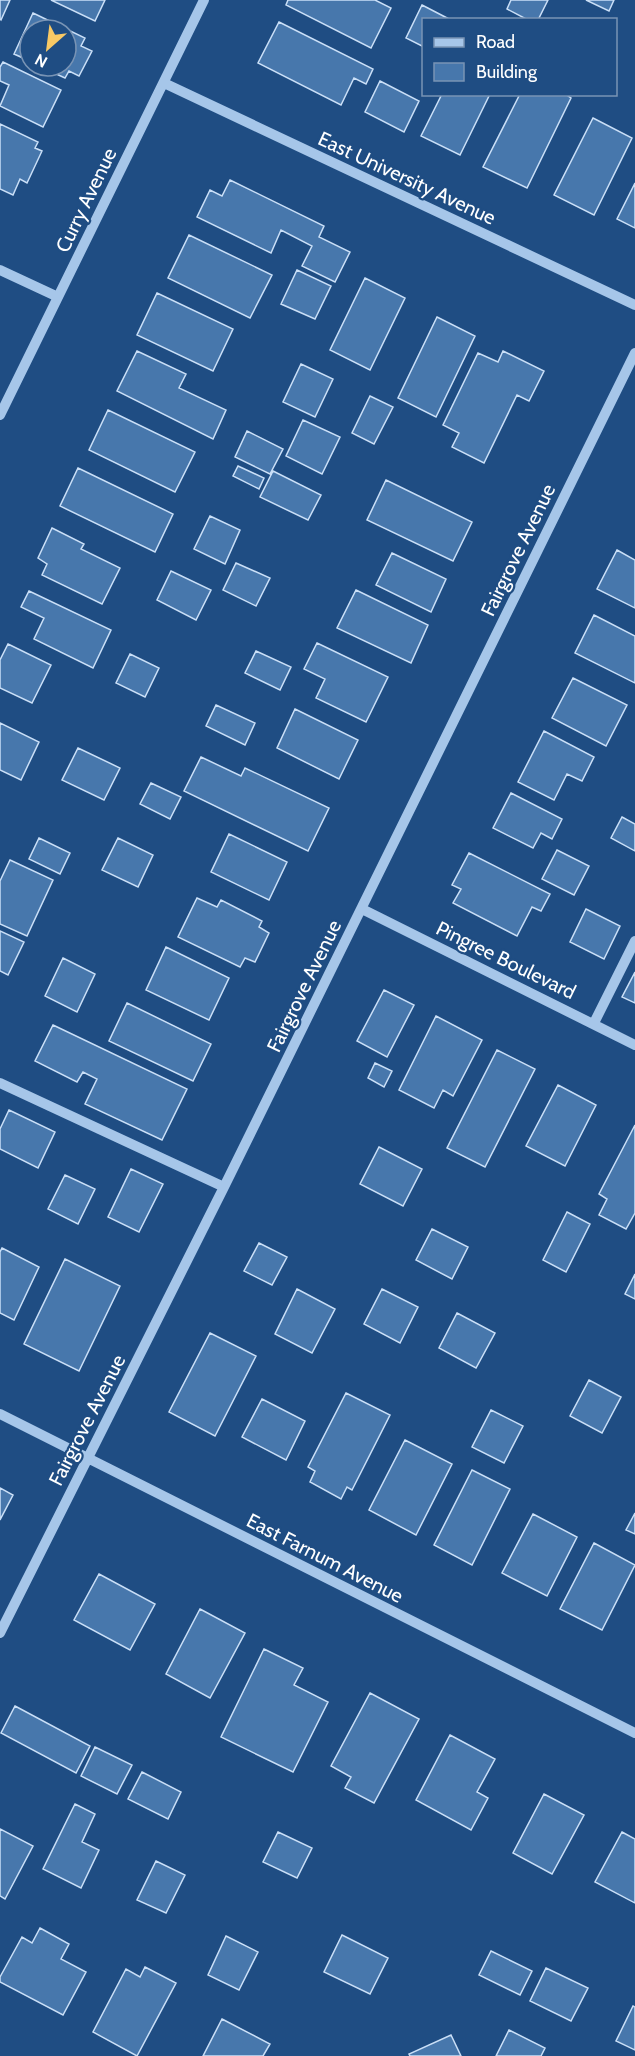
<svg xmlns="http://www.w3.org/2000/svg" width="635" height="2056" viewBox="0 0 635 2056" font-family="Cabin,sans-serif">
<rect width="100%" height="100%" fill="#1f4d83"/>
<path fill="#4777ac" stroke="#cadff7" stroke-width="1.5" d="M0,0H10L1,20L0,19Z
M51,0H105L95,21Z
M288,0H375L391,8L371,48L286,5Z
M511,0H548L538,20H528L507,9Z
M586,0H614L609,11Z
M422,5L451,20H424V47L406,38Z
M33,13L85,38L81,46L92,51L79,76L69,71L65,78L39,66H66V30H30V61L14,54Z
M279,22L373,69L366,84L354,78L341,105L258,63Z
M3,62L61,90L43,127L0,106L9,85L0,81V67Z
M380,81L419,101L404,132L365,112Z
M442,94H490L460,155L421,136Z
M520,94H565L571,98L527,188L483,167Z
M593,118L632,138L594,215L554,195Z
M0,124L38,142L35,148L42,151L27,183L20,179L13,195L0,189Z
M230,180L324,226L319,237L350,252L335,282L302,266L312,246L281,230L271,253L197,217L210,190L222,196Z
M635,183V228L617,219Z
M189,235L272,275L250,318L168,278Z
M297,270L331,286L315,319L281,304Z
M365,278L405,298L370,370L330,350Z
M157,293L233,329L213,371L137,335Z
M437,317L475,336L436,417L398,398Z
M137,351L186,374L179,388L226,410L213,439L117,391Z
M503,351L544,371L529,401L517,395L484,463L452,447L459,433L443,425L478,353L498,362Z
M301,364L333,379L315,417L283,402Z
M370,396L393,407L374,444L352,433Z
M108,410L195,452L175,492L89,450Z
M303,420L340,437L322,474L286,456Z
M247,431L283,449L270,474L235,457Z
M238,466L264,478L259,489L233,476Z
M78,468L173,514L155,552L60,506Z
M273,471L321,495L308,520L260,497Z
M386,480L472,522L453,561L367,520Z
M210,516L240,530L225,564L194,549Z
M52,528L84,544L81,549L120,568L102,604L42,575L47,564L38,558Z
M617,550L635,560V608L597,589Z
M392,553L446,579L431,612L376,585Z
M236,563L270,578L256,606L223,590Z
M171,571L211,590L196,620L157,600Z
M356,590L428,625L411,663L337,628Z
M29,591L111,630L93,668L34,639L44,618L21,607Z
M594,615L635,636V683L575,653Z
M317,643L388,677L366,722L316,698L325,679L304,669Z
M8,644L51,665L32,703L0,688V660Z
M256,651L291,667L280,690L245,673Z
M130,654L159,668L145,697L116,683Z
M573,678L627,705L606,746L552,718Z
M216,705L255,723L245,745L206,726Z
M295,709L358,740L339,779L277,748Z
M0,723L39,742L21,780L0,770Z
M544,731L594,757L582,781L567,774L554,800L518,782Z
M78,748L120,768L104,800L62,780Z
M201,757L241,776L245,768L329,808L308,851L184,791Z
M151,783L181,797L170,819L140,804Z
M511,793L562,819L552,839L541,833L533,848L493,828Z
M622,817L635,824V851L611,838Z
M229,834L287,862L269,900L211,872Z
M39,838L70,853L60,874L29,859Z
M118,838L153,855L138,887L102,870Z
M557,850L589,866L574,895L542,879Z
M469,853L550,894L541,911L532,907L517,936L453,903L461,889L452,885Z
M10,860L53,880L27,936L0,924V881Z
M197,898L217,907L221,900L262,921L259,927L269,933L255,962L245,958L240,967L178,937Z
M586,909L620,926L604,959L570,942Z
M0,931L24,942L8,975L0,971Z
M166,947L229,978L209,1020L146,990Z
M63,958L95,974L77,1012L45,996Z
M635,972V1003L622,997Z
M384,990L414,1005L387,1057L357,1041Z
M127,1003L211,1044L193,1081L109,1041Z
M436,1016L482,1040L453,1096L443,1090L434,1108L399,1090Z
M53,1025L187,1089L162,1140L85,1104L97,1079L83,1072L77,1082L35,1061Z
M497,1050L535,1069L485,1167L447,1148Z
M375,1063L392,1071L384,1087L368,1078Z
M558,1085L596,1105L565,1166L526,1146Z
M9,1110L55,1132L38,1168L0,1149V1129Z
M635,1125V1213L626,1229L599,1215L607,1199L599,1194Z
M379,1147L422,1169L403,1206L360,1184Z
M131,1169L163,1184L139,1232L108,1217Z
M65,1175L95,1189L78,1224L48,1209Z
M567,1212L590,1224L566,1272L543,1260Z
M432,1229L468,1247L452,1279L416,1260Z
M259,1243L287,1257L272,1285L244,1271Z
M2,1248L39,1267L14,1320L0,1313V1252Z
M65,1259L120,1286L79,1371L24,1344Z
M635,1274V1299L625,1294Z
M297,1289L335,1309L312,1353L275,1334Z
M382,1289L418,1307L400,1343L364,1324Z
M457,1313L495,1333L476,1368L439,1348Z
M210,1333L256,1356L215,1436L169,1412Z
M589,1380L621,1397L602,1433L570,1416Z
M346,1393L390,1415L352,1490L347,1487L341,1499L310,1482L315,1471L308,1467Z
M262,1399L305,1421L286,1460L242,1437Z
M491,1410L523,1426L504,1463L472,1447Z
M405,1440L452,1464L416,1535L369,1510Z
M472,1470L510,1489L472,1565L434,1545Z
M0,1488L13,1495L0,1520Z
M635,1513V1534L626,1530Z
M533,1514L577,1537L547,1596L502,1573Z
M594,1543L635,1565L602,1630L560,1609Z
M99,1574L155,1604L130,1650L74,1620Z
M200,1609L245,1633L210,1698L166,1674Z
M264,1649L303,1668L294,1685L328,1702L293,1772L221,1737Z
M370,1693L419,1719L374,1803L345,1788L351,1777L331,1766Z
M15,1706L90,1746L76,1773L1,1733Z
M450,1735L495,1759L477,1792L488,1798L471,1830L416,1800Z
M95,1747L132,1765L117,1794L81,1776Z
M142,1772L181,1792L168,1819L128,1799Z
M544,1794L584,1815L552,1874L513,1853Z
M75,1804L95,1814L82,1842L99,1850L81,1888L43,1869Z
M0,1829L33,1846L5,1899L0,1896Z
M278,1832L312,1848L297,1878L263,1862Z
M622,1832L635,1839V1903L595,1882Z
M156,1861L185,1875L166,1913L137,1900Z
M40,1928L69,1944L61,1959L86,1972L63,2015L0,1982V1977L22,1937L32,1943Z
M342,1935L388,1958L370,1994L324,1972Z
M226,1936L258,1952L239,1990L208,1975Z
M491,1951L532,1971L520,1995L479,1975Z
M145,1967L176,1983L137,2056L93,2032L126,1969L140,1977Z
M546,1968L588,1988L571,2021L530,2001Z
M633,2006L635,2007V2050L616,2041Z
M222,2019L270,2044L263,2056H203Z
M509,2030L545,2048L541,2056H496Z
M451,2035L461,2056H410L409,2054Z"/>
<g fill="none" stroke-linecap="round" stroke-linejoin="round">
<path stroke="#a6c6e9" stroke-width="10" d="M164,83L635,305
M0,270L58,297
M0,415L204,0
M362,909L635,1045
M594,1023L635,941
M0,1083L224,1187
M0,1414L635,1733
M0,1633L224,1187L635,353"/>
</g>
<g text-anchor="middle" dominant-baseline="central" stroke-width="4.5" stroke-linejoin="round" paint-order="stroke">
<g font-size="20" fill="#fff" stroke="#1f4d83">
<text transform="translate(407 178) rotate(25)">East University Avenue</text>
<text transform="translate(86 200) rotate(-64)">Curry Avenue</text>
<text transform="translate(518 550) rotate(-64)">Fairgrove Avenue</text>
<text transform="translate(506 960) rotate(26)">Pingree Boulevard</text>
<text transform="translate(304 986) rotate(-64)">Fairgrove Avenue</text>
<text transform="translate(87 1420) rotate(-63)">Fairgrove Avenue</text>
<text transform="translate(325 1558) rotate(27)">East Farnum Avenue</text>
</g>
</g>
<rect x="422" y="18" width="195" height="78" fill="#1f4d83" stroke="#7994b5" stroke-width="1.5"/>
<rect x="434" y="38" width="30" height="9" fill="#a6c6e9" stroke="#7994b5" stroke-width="1.5"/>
<text x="476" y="48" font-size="18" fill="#ffffff">Road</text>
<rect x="434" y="63" width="30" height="18" fill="#4777ac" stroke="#7994b5" stroke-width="1.5"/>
<text x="476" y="78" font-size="18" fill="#ffffff">Building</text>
<g transform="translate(48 48) rotate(208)"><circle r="28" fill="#1f4d83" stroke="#7994b5" stroke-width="1.5"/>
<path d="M0-4.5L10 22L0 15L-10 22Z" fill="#f8c965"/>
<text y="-9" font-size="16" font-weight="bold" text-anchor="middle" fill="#ffffff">N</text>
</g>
</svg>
